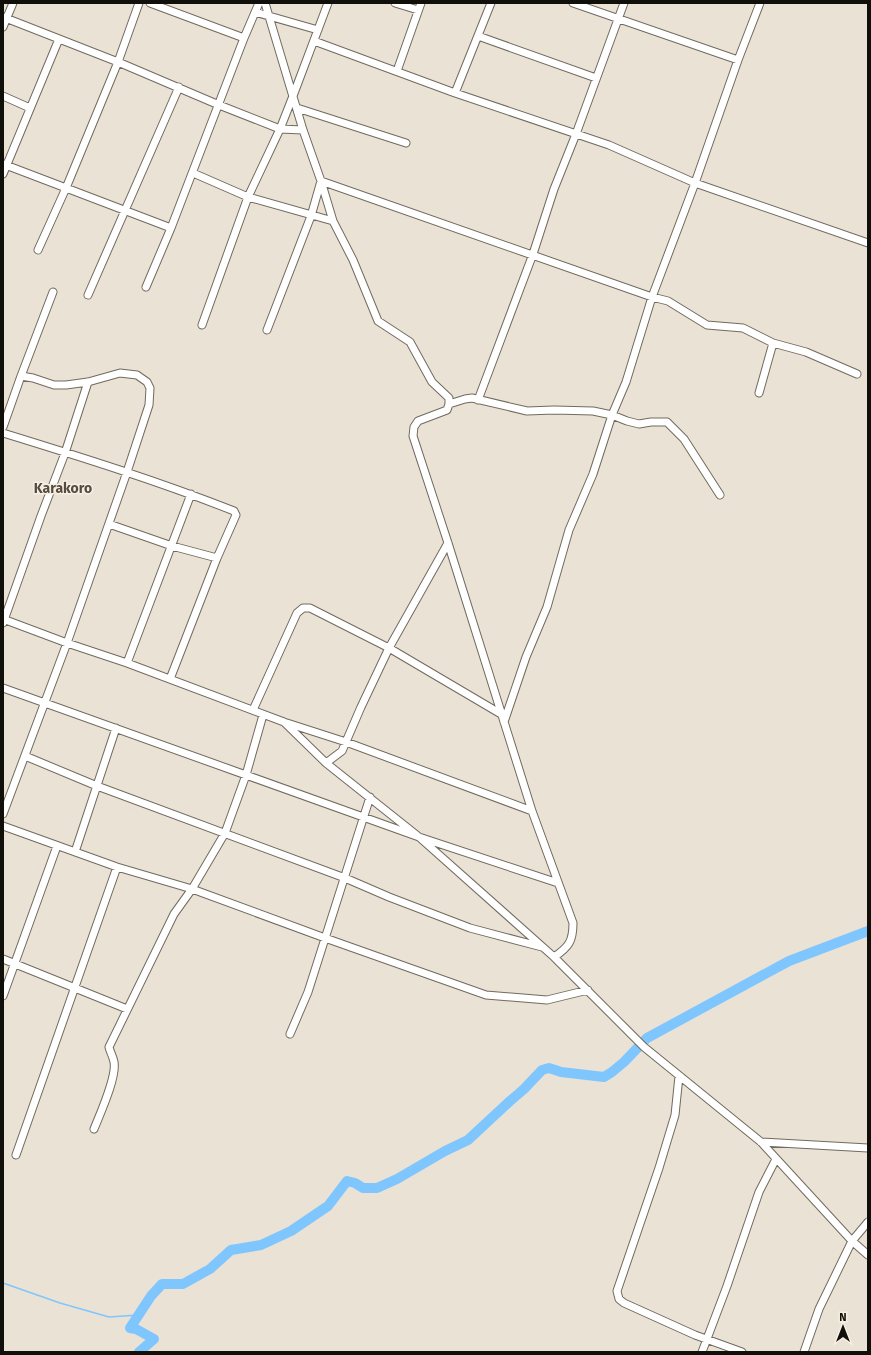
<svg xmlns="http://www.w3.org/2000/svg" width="871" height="1355" viewBox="0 0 871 1355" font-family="'Fira Sans',sans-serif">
<rect width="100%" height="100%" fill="#eae2d5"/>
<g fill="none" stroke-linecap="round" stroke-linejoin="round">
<path stroke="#7fc6ff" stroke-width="1.5" d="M3,1283L60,1303L109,1317L139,1315"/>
<path stroke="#7fc6ff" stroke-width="10" d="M139,1352L154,1339L136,1329L130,1328L151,1296L162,1284H183L210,1269L231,1250L261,1245L291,1231L328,1206L347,1181L355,1183L363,1188H377L397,1179L445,1151L468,1140L510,1101L524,1089L542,1070L549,1068L561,1072L604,1077L612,1072L624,1062L647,1038L789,961L868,931"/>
<g stroke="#716a5e" stroke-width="9">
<path id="minor" d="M150,3L244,38
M265,3L303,130L321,181L333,221L353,260L378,321L410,342L432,382L449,398V404L447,410L418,421L414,427L413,436L448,543L532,811L573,923C573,941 569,947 554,957
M395,3L418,10
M573,3L738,60
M255,12L318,30
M3,17L118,62L219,105L280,129L303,130
M3,27L13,3
M478,36L596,78
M314,41L455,93L609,145L695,183L868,243
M397,71L421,3
M455,93L491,3
M3,96L30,108
M297,108L406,143
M3,164L171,228
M193,173L248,197L333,221
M3,174L59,39
M38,250L66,188L118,62L139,3
M146,287L171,228L244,38L259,3
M88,295L179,87
M202,325L248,197L280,129L293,96L328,3
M267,330L311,216L321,181L652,297L668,301L707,325L743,328L773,343L806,352L857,374
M759,393L773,343
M478,400L533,254L554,189L576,134L624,3
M449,404L465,399L472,398L527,411L554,410L593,411L612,415L627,421L639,424L651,422H667L684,439L720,495
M3,427L21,376L53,292
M3,433C81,457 158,481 234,511L236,515L217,558L170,679
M109,524L172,546L217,558
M3,619L67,643L127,663L284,722L326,763L419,837L554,957L644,1047L761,1142L852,1241L868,1255
M3,623L41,516L65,453L88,382
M127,663L191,494
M3,688L419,837L558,883
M253,710L297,613L303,608H310L389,648L501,714
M504,722L526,657L547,607L569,530L593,474L612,415L626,382L652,297L695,183L738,60L760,3
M287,723L346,742L532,811
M25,756L97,786L345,878L389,897L470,928L542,947
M326,763L342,751L361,707L389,648L448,543
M3,814L67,643L127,472L149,405L150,388L147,382L137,375L120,373L88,382L66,385H54L33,378L21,376
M3,826L117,867L192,889L325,938L486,995L547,1000L588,990
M75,852L116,728
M3,959L127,1009
M3,996L57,846
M290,1034L308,992L370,797
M679,1076L675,1115L659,1168L617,1291L619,1299L624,1303L695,1335L742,1352
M94,1129C100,1114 117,1077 114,1062C113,1056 110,1052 109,1047L174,914L192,889L225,833L246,775L263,715
M761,1142L868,1148
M16,1155L117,867
M702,1352L727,1286L759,1192L776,1159
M804,1352L819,1309L852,1241L868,1222"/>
</g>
<use href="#minor" stroke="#fff" stroke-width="7"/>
</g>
<g text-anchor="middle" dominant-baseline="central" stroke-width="3" stroke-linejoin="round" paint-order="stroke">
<g font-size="14" font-weight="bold" fill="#534c41" stroke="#f8efe2">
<text x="63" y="488">Karakoro</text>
</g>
</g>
<rect width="871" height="1355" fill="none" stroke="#110f0a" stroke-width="8"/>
<g transform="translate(843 1327)" stroke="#f8efe2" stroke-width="3" paint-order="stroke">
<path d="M0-3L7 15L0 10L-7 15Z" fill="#110f0a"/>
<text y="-6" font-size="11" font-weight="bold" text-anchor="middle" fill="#110f0a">N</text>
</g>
</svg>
